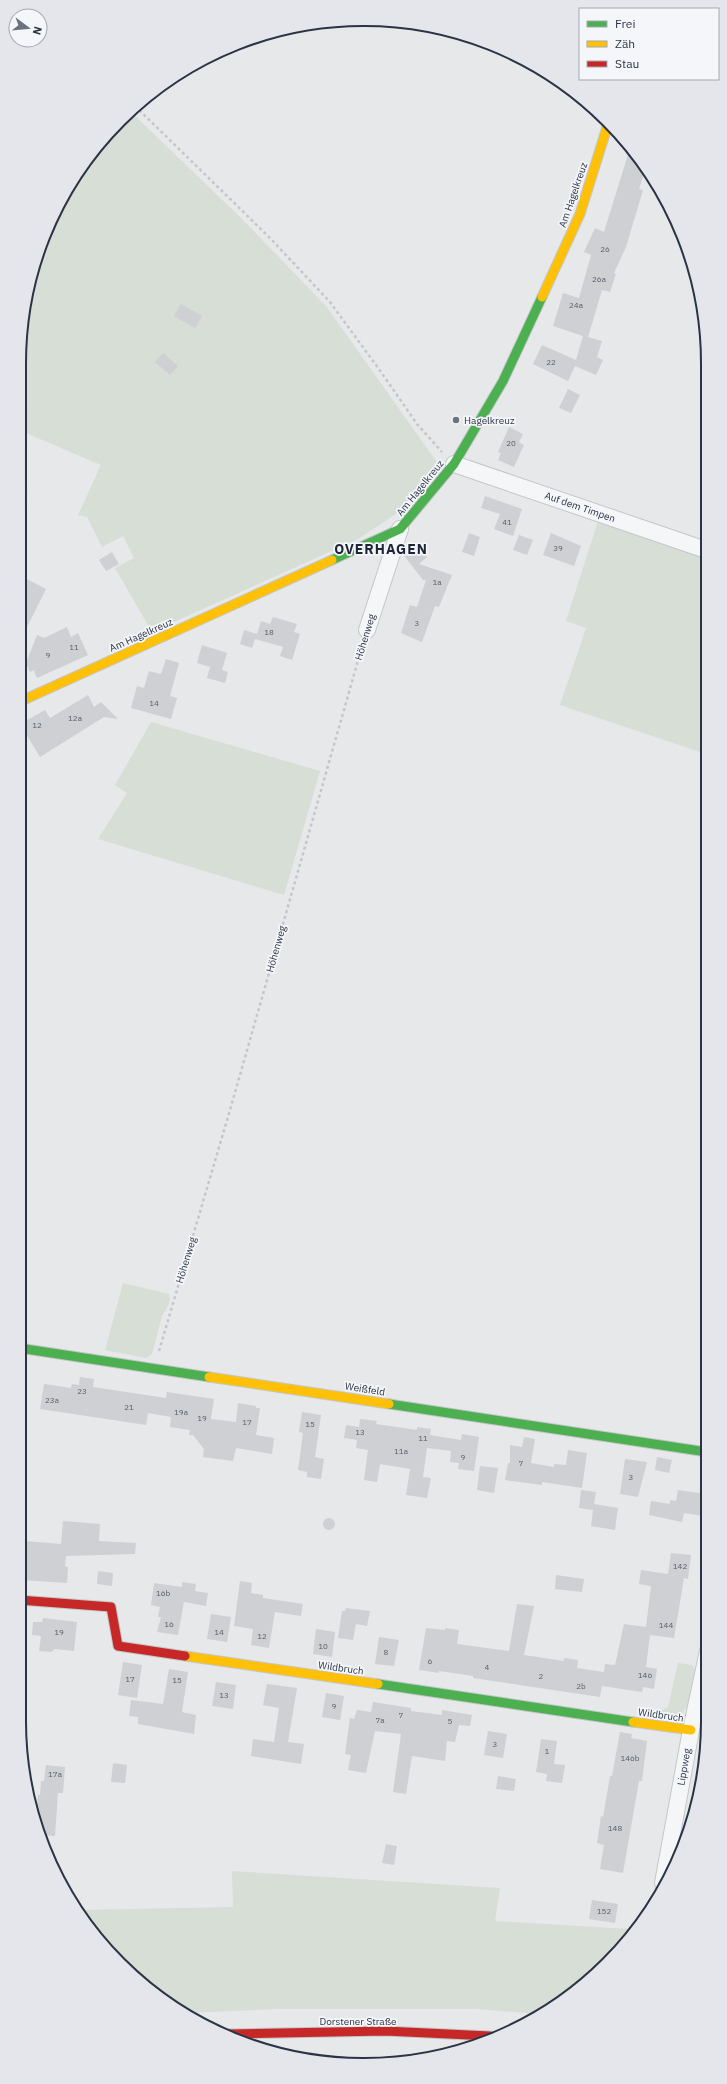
<svg xmlns="http://www.w3.org/2000/svg" width="727" height="2084" viewBox="0 0 727 2084" font-family="'IBM Plex Sans',sans-serif">
<rect width="100%" height="100%" fill="#e6e8ea"/>
<path fill="#d6ded6" d="M130,111L240,217L326,306L439,465L399,512L358,539L152,632L115,568L134,558L123,536L102,547L87,517L78,515L101,465L19,430V363L31,275L54,211L90,154Z
M599,518L706,556V754L560,705L586,628L566,621Z
M151,722L320,771L284,895L98,839L127,793L115,785Z
M123,1283L169,1294L170,1299L168,1306L162,1316L152,1354L146,1358L105,1350Z
M678,1663L692,1665L695,1670C694,1686 690,1706 679,1717L653,1715L668,1707Z
M232,1871L500,1888L495,1921L629,1929L628,1938L607,1964L555,2007L538,2014L476,2009H277L184,2013L154,1994L105,1948L81,1910L233,1907Z"/>
<path fill="#ced0d3" d="M630,148L645,170L639,189L643,190L626,247L614,273L616,274L610,292L602,290L588,337L602,341L597,357L603,360L596,375L575,366L568,381L533,364L542,345L576,360L583,336L553,326L563,293L579,298L591,255L584,252L595,228L604,232Z
M181,304L202,316L195,328L174,316Z
M163,353L178,366L170,375L155,362Z
M568,389L580,395L571,413L559,408Z
M509,427L523,434L519,442L524,445L514,467L498,460L501,453L498,452Z
M485,496L522,509L513,536L494,529L500,514L481,508Z
M469,533L480,537L474,556L462,552Z
M551,533L581,546L574,566L543,555Z
M519,535L533,540L527,555L513,550Z
M414,541L427,557L419,564L452,575L439,607L435,606L422,642L401,633L410,605L417,607L426,580H423L402,553L403,550Z
M112,552L119,564L106,571L99,560Z
M19,575L46,589L19,643Z
M273,617L297,624L294,632L300,634L292,660L280,656L283,647L255,639L252,648L240,644L244,630L257,634L261,621L270,624Z
M67,627L71,637L78,633L88,655L37,678L34,670L30,672L26,663L37,635L44,638Z
M202,645L227,653L222,670L228,672L225,683L207,678L210,667L197,663Z
M166,659L179,663L170,696L177,698L171,719L131,708L137,686L144,688L149,671L161,674Z
M88,695L94,707L101,702L118,719L104,717L40,757L20,724L45,710L50,718Z
M80,1377L94,1379L93,1387L166,1398L167,1392L214,1399L211,1419L236,1422L238,1403L256,1406V1408H260L256,1435L274,1438L272,1454L236,1448L233,1461L203,1457L204,1449L193,1435H189L190,1430L170,1427L171,1417L148,1413L146,1425L40,1409L44,1384L71,1388L72,1384L79,1385Z
M302,1412L321,1415L315,1457L324,1459L321,1479L307,1477V1472L298,1470L303,1433L299,1432Z
M360,1419L377,1421L376,1424L417,1430V1427L431,1429L430,1435L461,1440L462,1434L479,1437L474,1471L458,1469L459,1463L450,1462L451,1451L427,1448L423,1477L431,1478L427,1498L406,1495L410,1469L380,1464L377,1482L364,1480L368,1450L356,1448L357,1440L344,1438L346,1425L359,1427Z
M524,1437L535,1439L531,1463L554,1467V1464L566,1465L568,1450L587,1453L582,1488L542,1482V1485L505,1480L508,1463H510V1445L522,1447Z
M657,1457L672,1460L669,1473L655,1470Z
M625,1459L647,1462L638,1497L620,1494Z
M480,1466L498,1468L494,1493L477,1490Z
M581,1490L596,1492L594,1504L618,1508L615,1530L591,1526L593,1510L579,1508Z
M678,1490L706,1494L704,1516L684,1513L682,1522L649,1515L651,1501L670,1504V1500L676,1501Z
M323 1524a6 6 0 1 1 12 0a6 6 0 1 1-12 0Z
M63,1521L100,1524L99,1541L136,1543L135,1554L66,1556L65,1566L68,1567L67,1583L22,1580L25,1541L61,1544Z
M671,1553L691,1555L688,1579L684,1578L674,1638L650,1635L646,1667L657,1669L654,1689L643,1687L642,1692L602,1686L600,1697L473,1678V1676L439,1671V1673L419,1670L426,1628L445,1630V1628L459,1630L457,1644L509,1651L517,1604L534,1606L524,1655L564,1661V1658L578,1660L577,1668L604,1672L605,1664L615,1665L624,1624L646,1627L651,1586L639,1584L641,1570L668,1574Z
M98,1571L113,1573L112,1586L97,1584Z
M556,1575L584,1579L582,1592L555,1589Z
M240,1581L252,1583L251,1593L263,1595V1598L303,1604L301,1616L275,1612L269,1648L251,1645L253,1629L234,1626Z
M182,1582L196,1584L195,1591L208,1593L206,1606L184,1602L178,1635L157,1632L161,1617H158L160,1607L151,1605L154,1583L182,1587Z
M346,1608L370,1611L367,1626L356,1624L353,1640L338,1638L342,1611H345Z
M211,1614L231,1617L227,1642L207,1639Z
M43,1618L77,1622L74,1651L55,1649L51,1652L39,1651L41,1636L32,1635L33,1622H42Z
M316,1629L335,1632L332,1657L313,1654Z
M379,1637L399,1640L394,1666L375,1664Z
M123,1662L142,1665L137,1698L118,1695Z
M169,1669L188,1672L182,1712L196,1715L194,1734L138,1724V1717L129,1716L131,1700L163,1704Z
M216,1682L236,1685L233,1709L212,1706Z
M267,1684L297,1688L288,1742L304,1744L301,1764L251,1756L253,1739L274,1742L279,1708L263,1705Z
M326,1693L344,1696L340,1720L322,1717Z
M373,1702L411,1708V1711L442,1715V1710L472,1715L470,1726L459,1725L455,1742L447,1741L445,1761L412,1756L406,1794L393,1792L401,1734L375,1731L366,1773L348,1770L351,1755L345,1754L350,1718L354,1719L357,1710L371,1712Z
M488,1731L507,1734L503,1758L484,1755Z
M620,1732L632,1734L631,1738L647,1741L642,1781H639L623,1873L600,1869L604,1845L597,1843L601,1816L603,1817L610,1776H612Z
M541,1739L557,1741L554,1764L565,1765L562,1783L546,1781L547,1774L536,1772Z
M113,1763L127,1765L125,1783L111,1782Z
M46,1765L65,1767L63,1793H58L55,1836L40,1835L36,1822L38,1795H40L41,1781H44Z
M498,1776L516,1779L514,1791L496,1789Z
M386,1844L397,1846L394,1865L382,1863Z
M592,1900L618,1904L615,1923L589,1919Z"/>
<g fill="none" stroke-linecap="round" stroke-linejoin="round">
<g stroke="#c4c6c8" stroke-width="18">
<path id="street" d="M454,464L706,550
M367,630L400,529
M663,1883L691,1730L708,1651"/>
</g>
<g stroke="#c4c6c8" stroke-width="11">
<path id="fast" d="M332,560L400,529L454,464L503,381L542,297
M19,1348L209,1377
M389,1404L707,1452
M378,1684L633,1722"/>
</g>
<g stroke="#c4c6c8" stroke-width="11">
<path id="slow" d="M542,297L580,214L608,124
M19,702L332,560
M209,1377L389,1404
M185,1656L378,1684
M633,1722L691,1730"/>
</g>
<g stroke="#c4c6c8" stroke-width="11">
<path id="jam" d="M19,1600L111,1607L118,1646L185,1656
M227,2034L385,2031L490,2036"/>
</g>
<path stroke="#c5c6ca" stroke-width="2.5" stroke-dasharray="3 3" stroke-linecap="butt" d="M135,106L270,238L330,302L381,372L417,424L442,452
M159,1351L228,1117L363,643"/>
<use href="#street" stroke="#f5f6f7" stroke-width="16"/>
<use href="#fast" stroke="#4caf50" stroke-width="9"/>
<use href="#slow" stroke="#ffc107" stroke-width="9"/>
<use href="#jam" stroke="#c62828" stroke-width="9"/>
</g>
<circle fill="#6c737f" stroke="#f4f6f9" stroke-width="1.5" cx="456" cy="420" r="4"/>
<g text-anchor="middle" dominant-baseline="central" stroke-width="3.5" stroke-linejoin="round" paint-order="stroke">
<g font-size="8" fill="#545c69">
<text x="605" y="249">26</text>
<text x="599" y="279">26a</text>
<text x="576" y="305">24a</text>
<text x="551" y="362">22</text>
<text x="511" y="443">20</text>
<text x="507" y="522">41</text>
<text x="558" y="548">39</text>
<text x="437" y="582">1a</text>
<text x="417" y="623">3</text>
<text x="269" y="632">18</text>
<text x="74" y="647">11</text>
<text x="48" y="655">9</text>
<text x="154" y="703">14</text>
<text x="75" y="718">12a</text>
<text x="37" y="725">12</text>
<text x="82" y="1391">23</text>
<text x="52" y="1400">23a</text>
<text x="129" y="1407">21</text>
<text x="181" y="1412">19a</text>
<text x="202" y="1418">19</text>
<text x="247" y="1422">17</text>
<text x="310" y="1424">15</text>
<text x="360" y="1432">13</text>
<text x="423" y="1438">11</text>
<text x="401" y="1451">11a</text>
<text x="463" y="1457">9</text>
<text x="521" y="1463">7</text>
<text x="631" y="1477">3</text>
<text x="680" y="1566">142</text>
<text x="163" y="1593">16b</text>
<text x="169" y="1624">16</text>
<text x="666" y="1625">144</text>
<text x="59" y="1632">19</text>
<text x="219" y="1632">14</text>
<text x="262" y="1636">12</text>
<text x="323" y="1646">10</text>
<text x="386" y="1652">8</text>
<text x="430" y="1661">6</text>
<text x="487" y="1667">4</text>
<text x="645" y="1675">146</text>
<text x="541" y="1676">2</text>
<text x="130" y="1679">17</text>
<text x="177" y="1680">15</text>
<text x="581" y="1686">2b</text>
<text x="224" y="1695">13</text>
<text x="334" y="1706">9</text>
<text x="401" y="1715">7</text>
<text x="380" y="1720">7a</text>
<text x="450" y="1721">5</text>
<text x="495" y="1744">3</text>
<text x="547" y="1751">1</text>
<text x="630" y="1758">146b</text>
<text x="55" y="1774">17a</text>
<text x="615" y="1828">148</text>
<text x="604" y="1911">152</text>
</g>
<g font-size="10" fill="#2b3445" stroke="#f4f6f9">
<text transform="translate(573 195) rotate(-71)">Am Hagelkreuz</text>
<text transform="translate(420 488) rotate(-51)">Am Hagelkreuz</text>
<text transform="translate(580 507) rotate(19)">Auf dem Timpen</text>
<text transform="translate(141 635) rotate(-24)">Am Hagelkreuz</text>
<text transform="translate(365 637) rotate(-73)">Höhenweg</text>
<text transform="translate(276 949) rotate(-74)">Höhenweg</text>
<text transform="translate(186 1260) rotate(-73)">Höhenweg</text>
<text transform="translate(365 1389) rotate(9)">Weißfeld</text>
<text transform="translate(341 1668) rotate(8)">Wildbruch</text>
<text transform="translate(661 1715) rotate(8)">Wildbruch</text>
<text transform="translate(684 1767) rotate(-80)">Lippweg</text>
<text x="358" y="2021">Dorstener Straße</text>
</g>
<g font-size="10" fill="#2b3445" stroke="#f4f6f9" text-anchor="start">
<text x="464" y="420">Hagelkreuz</text>
</g>
<g font-size="14" font-weight="bold" letter-spacing="1" fill="#1d2536" stroke="#f4f6f9">
<text x="381" y="549">OVERHAGEN</text>
</g>
</g>
<path d="M0 0H727V2084H0ZM363 26H364A337 337 0 0 1 701 363V1721A337 337 0 0 1 364 2058H363A337 337 0 0 1 26 1721V363A337 337 0 0 1 363 26Z" fill="#e4e6eb" fill-rule="evenodd"/>
<path fill="none" stroke="#2b3445" stroke-width="2" d="M363 26H364A337 337 0 0 1 701 363V1721A337 337 0 0 1 364 2058H363A337 337 0 0 1 26 1721V363A337 337 0 0 1 363 26Z"/>
<rect x="579" y="8" width="140" height="72" fill="#f4f6f9" stroke="#a4a8b1"/>
<rect x="587" y="21" width="20" height="6" fill="#4caf50" stroke="#a4a8b1"/>
<text x="615" y="28" font-size="12" fill="#2b3445">Frei</text>
<rect x="587" y="41" width="20" height="6" fill="#ffc107" stroke="#a4a8b1"/>
<text x="615" y="48" font-size="12" fill="#2b3445">Zäh</text>
<rect x="587" y="61" width="20" height="6" fill="#c62828" stroke="#a4a8b1"/>
<text x="615" y="68" font-size="12" fill="#2b3445">Stau</text>
<g transform="translate(28 28) rotate(106)"><circle r="19" fill="#f4f6f9" stroke="#a4a8b1"/>
<path d="M0-3L7 15L0 10L-7 15Z" fill="#6c737f"/>
<text y="-6" font-size="11" font-weight="bold" text-anchor="middle" fill="#2b3445">N</text>
</g>
</svg>
